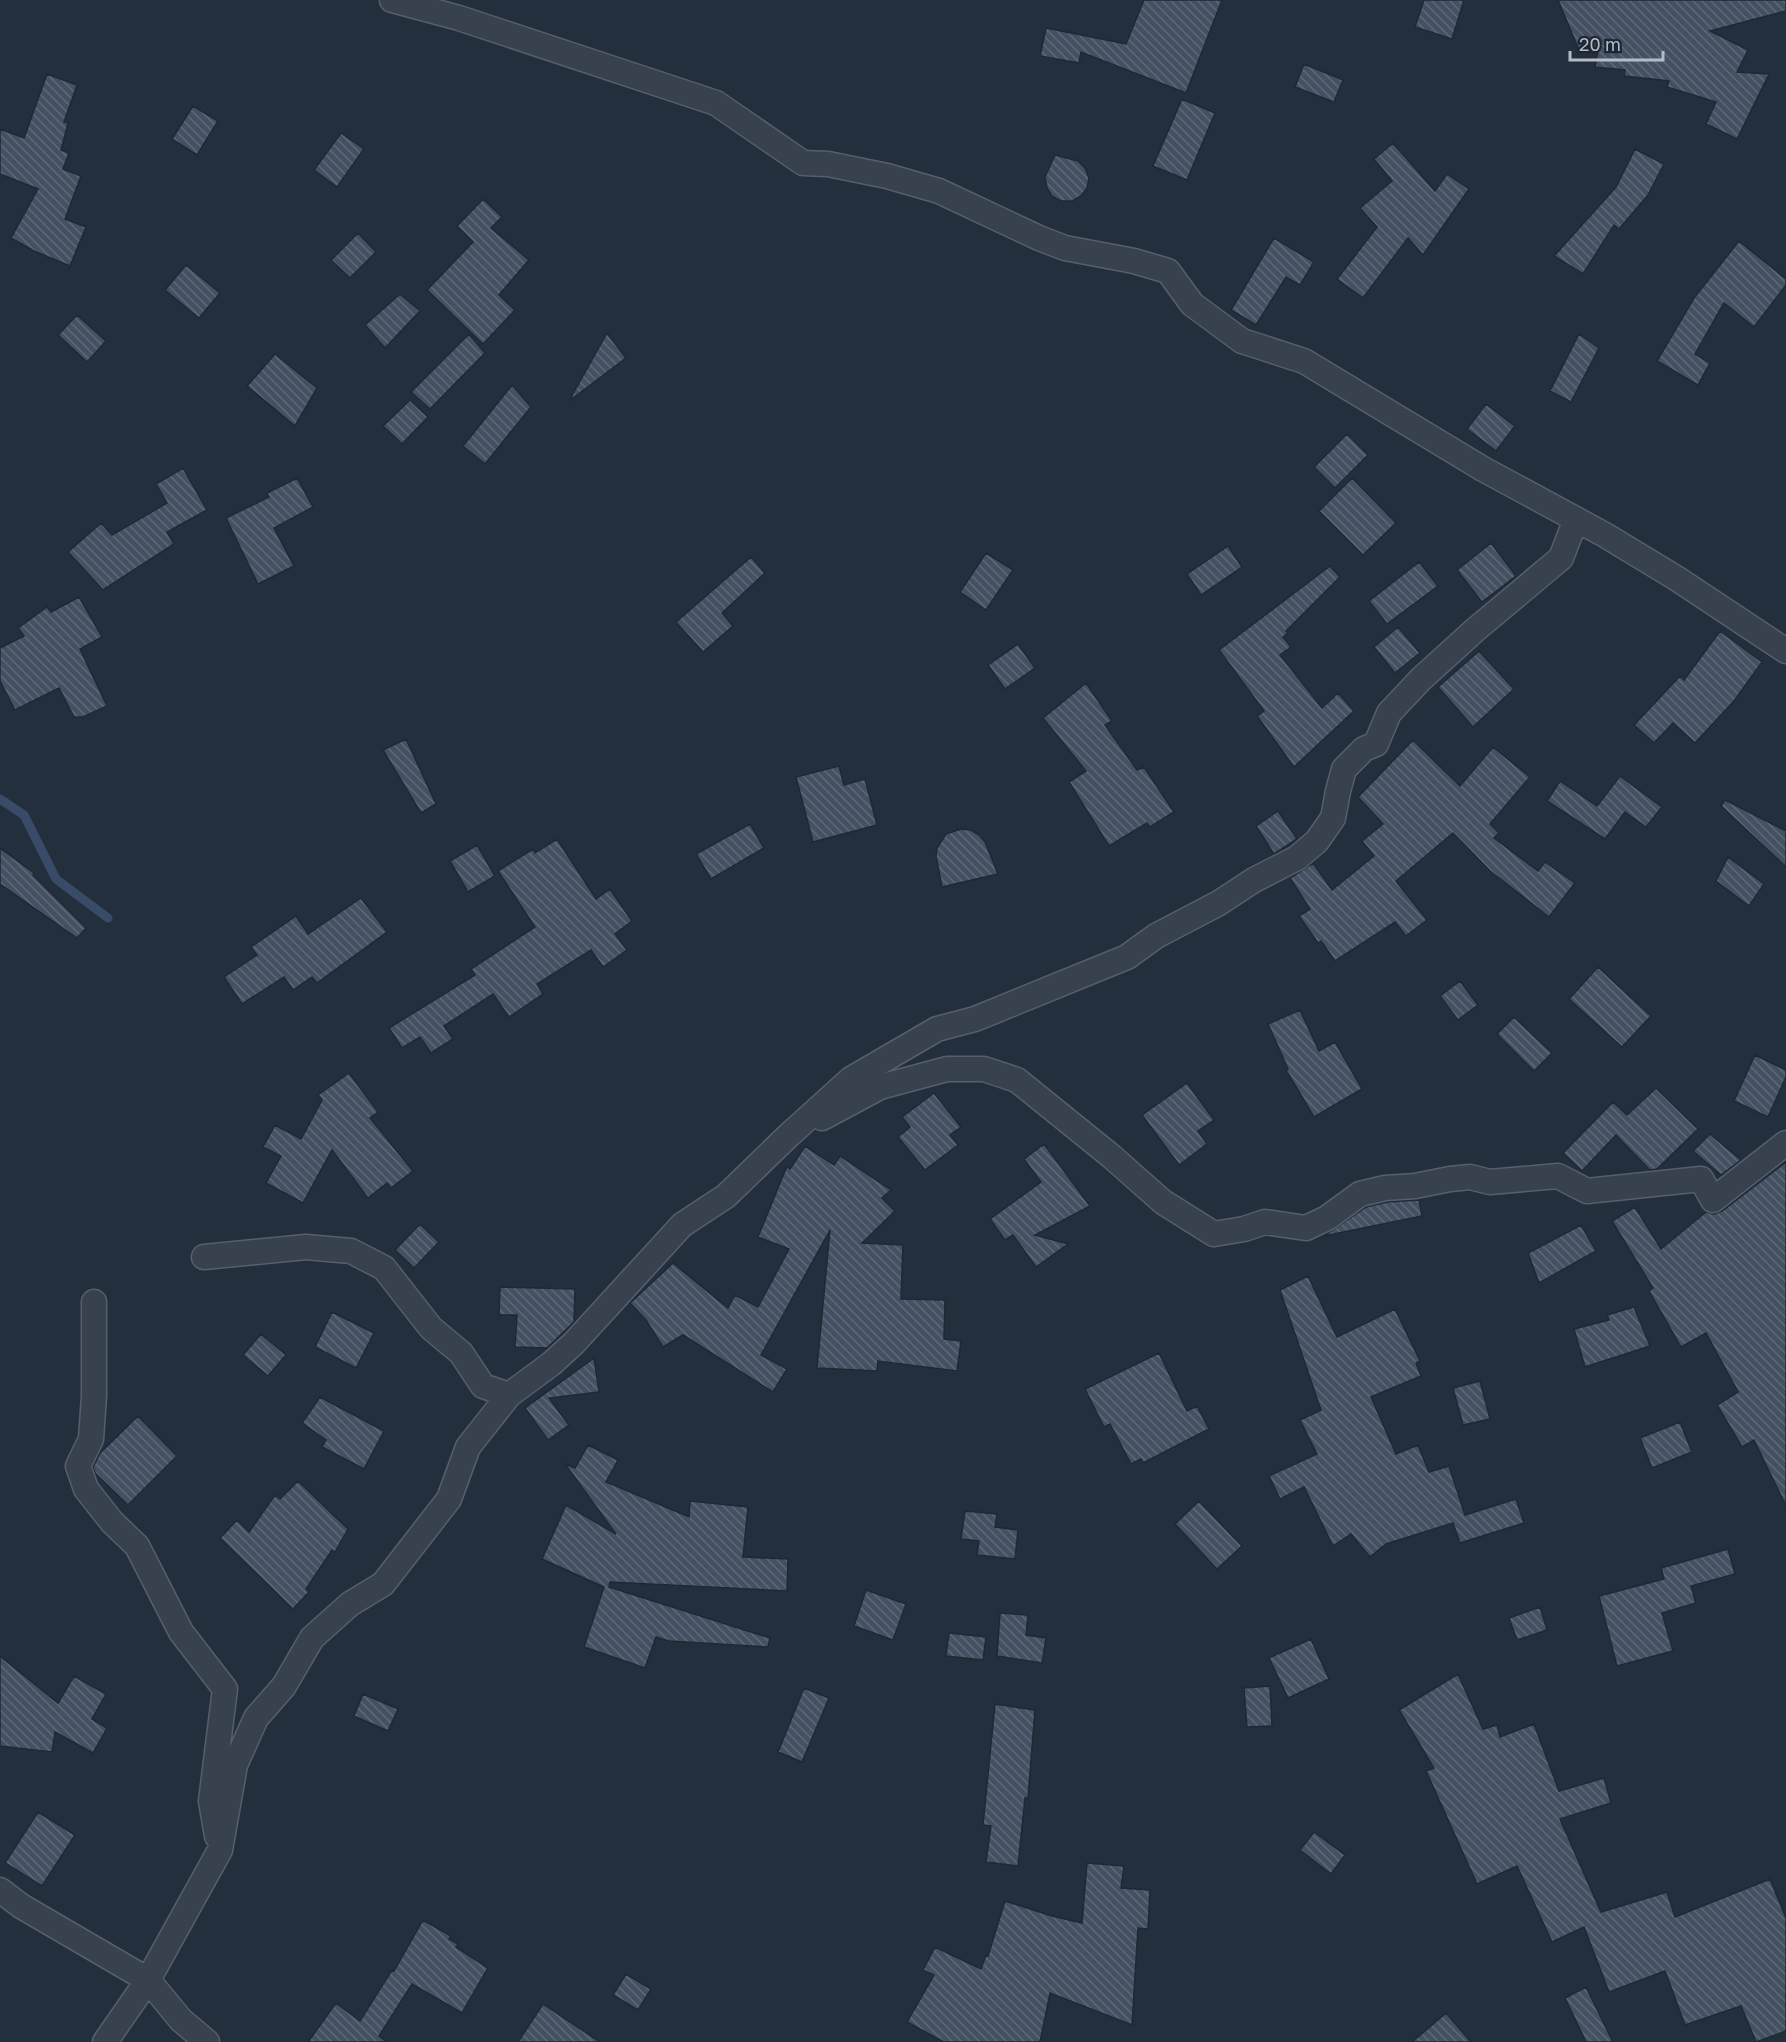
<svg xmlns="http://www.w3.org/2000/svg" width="1786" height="2042" viewBox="0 0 1786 2042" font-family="'Golos Text',sans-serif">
<defs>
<pattern id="building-back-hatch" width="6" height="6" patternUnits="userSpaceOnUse" patternTransform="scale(1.5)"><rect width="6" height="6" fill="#455162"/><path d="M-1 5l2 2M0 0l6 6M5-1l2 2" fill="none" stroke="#5d6877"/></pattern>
</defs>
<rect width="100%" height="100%" fill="#242f3e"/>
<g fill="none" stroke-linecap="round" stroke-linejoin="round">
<path stroke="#394c67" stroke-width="9" d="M0,799L24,815L56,879L108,918"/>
</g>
<path fill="url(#building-back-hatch)" stroke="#1f2835" stroke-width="1.5" d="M1144,0H1222L1186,93L1081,52L1079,63L1040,56L1046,28L1126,44Z
M1424,0H1464L1452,39L1415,27Z
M1558,0H1786V11L1710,31L1748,50L1737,72L1769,74L1737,139L1706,124L1716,102L1667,87L1669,81L1624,76L1625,70L1595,67L1598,50L1578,48Z
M1304,64L1343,80L1334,102L1295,87Z
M47,74L77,85L64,122L68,123L61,150L69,153L63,169L81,176L65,219L86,227L70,266L34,251L11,238L38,189L0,174V129L24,138Z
M1182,99L1215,113L1187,180L1153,166Z
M193,106L218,121L197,155L172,139Z
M341,133L364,149L337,187L314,170Z
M1393,143L1435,191L1447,174L1469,189L1423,255L1408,238L1363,298L1337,279L1377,227L1360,208L1392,181L1374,159Z
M1635,149L1664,164L1648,195L1619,229L1614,225L1583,274L1554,256L1616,187Z
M1055,155L1078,161L1085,168L1089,178L1087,188L1081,196L1072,201H1061L1052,196L1047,188L1045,177Z
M483,199L502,217L491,228L529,260L499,295L515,310L483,344L427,290L473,242L457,226Z
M358,233L376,252L350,278L331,260Z
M1274,238L1314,262L1300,285L1286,277L1256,325L1231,310Z
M1739,241L1786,279V285L1754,327L1724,303L1695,354L1710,363L1698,385L1657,361L1694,298Z
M186,265L220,293L199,318L165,290Z
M400,294L420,311L385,348L365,325Z
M77,315L106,341L87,362L58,335Z
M607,333L626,358L569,401Z
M469,334L485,353L430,409L411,392Z
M1579,334L1599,348L1571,402L1550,391Z
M275,354L317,388L295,426L247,386Z
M512,385L531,407L485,464L463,446Z
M410,400L428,417L402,444L383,426Z
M1486,404L1515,426L1496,451L1467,429Z
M1347,434L1368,455L1335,488L1314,467Z
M183,468L207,510L167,532L174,544L103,590L68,552L101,523L112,535L167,503L156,484Z
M297,478L313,507L274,528L294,566L258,584L226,518L269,497L267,493Z
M1352,478L1396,523L1363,555L1319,511Z
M1491,543L1516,576L1482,602L1457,570Z
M1228,546L1242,567L1201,595L1187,574Z
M986,553L1013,570L986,610L960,592Z
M751,557L765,573L722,613L733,626L703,652L676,622Z
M1419,562L1438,586L1387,624L1369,601Z
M1330,566L1340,577L1286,631L1288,633L1283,637L1291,647L1280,655L1322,708L1338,693L1354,711L1294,767L1257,716L1264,711L1219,650Z
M79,597L102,637L80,649L107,706L83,717H74L59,688L15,710L0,681V648L24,636L18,628L47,607L51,612Z
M1398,627L1420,653L1395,673L1374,647Z
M1720,631L1762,662L1734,701L1695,743L1673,723L1654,743L1634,725L1680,676L1684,680Z
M1018,644L1035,668L1005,689L988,665Z
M1479,651L1514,689L1473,727L1438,687Z
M1086,683L1112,721L1105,725L1137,770L1144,767L1174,812L1150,827L1147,823L1109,846L1069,782L1086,771L1043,718Z
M406,739L436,804L421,813L383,750Z
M1413,740L1460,786L1493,747L1530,777L1490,824L1499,833L1494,838L1538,871L1545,862L1575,883L1549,917L1490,871L1453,833L1396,881L1427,920L1406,936L1395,922L1335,961L1321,941L1318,943L1299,916L1310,909L1290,878L1313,863L1332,890L1374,856L1362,841L1383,824L1358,797Z
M839,766L844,785L865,779L877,825L813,842L796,777Z
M1620,776L1662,807L1646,827L1625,812L1605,839L1547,801L1560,781L1597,806Z
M1725,800L1786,831V867L1721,806Z
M1278,811L1297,839L1274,854L1256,826Z
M750,824L764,848L711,879L696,854Z
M961,829L971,830L979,835L985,842L998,874L942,887L936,856L937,848L946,834Z
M557,839L596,899L610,889L632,921L615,934L627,950L603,967L591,950L537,984L543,994L509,1017L493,994L444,1026L453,1039L431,1053L420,1037L402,1048L389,1028L475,975L471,969L535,927L498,871L533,849L535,853Z
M477,845L495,876L468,892L450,861Z
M0,848L34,873L33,875L86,928L77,938L0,884Z
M1728,857L1764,884L1749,906L1716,881Z
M361,898L387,932L317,983L312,977L293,990L284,977L242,1004L224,977L257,955L251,947L296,916L308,934Z
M1598,967L1651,1016L1622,1047L1569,999Z
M1460,981L1478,1005L1458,1020L1440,996Z
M1300,1010L1319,1051L1335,1042L1362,1089L1314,1117L1286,1070L1288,1069L1268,1024Z
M1514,1017L1552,1053L1534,1071L1497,1034Z
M1755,1055L1786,1070V1077L1768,1117L1734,1101Z
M349,1073L378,1112L370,1118L413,1171L391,1188L387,1183L368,1198L332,1150L303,1203L266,1183L281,1156L263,1147L275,1125L301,1139L322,1100L318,1095Z
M1187,1083L1214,1120L1198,1131L1207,1144L1179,1165L1142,1115Z
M1656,1088L1698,1129L1657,1169L1650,1170L1616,1135L1582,1171L1563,1153L1613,1102L1627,1115Z
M934,1093L961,1127L950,1135L958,1145L925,1170L898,1137L910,1127L902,1117Z
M1710,1134L1741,1160L1721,1175L1693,1151Z
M1044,1144L1090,1206L1035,1235L1068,1244L1036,1267L1013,1235L1005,1240L990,1219L1041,1182L1024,1159Z
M805,1146L834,1165L840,1156L891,1190L882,1198L895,1211L862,1243L903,1245L901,1299L945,1300L944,1339L961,1341L957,1371L878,1361L877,1371L817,1368L830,1230L761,1355L787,1369L773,1392L683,1335L663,1347L646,1320L630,1303L673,1263L728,1308L735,1295L758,1307L789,1249L758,1237L787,1166L790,1169Z
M1786,1162V1506L1754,1440L1742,1447L1717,1405L1738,1392L1706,1333L1681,1347L1649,1291L1653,1288L1612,1221L1635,1207L1661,1249L1706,1212L1714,1214L1722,1211Z
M1419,1200L1422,1216L1324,1236L1366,1207L1387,1202Z
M420,1224L439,1242L414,1268L395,1250Z
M1581,1225L1596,1251L1539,1283L1528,1253Z
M1308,1276L1337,1337L1395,1309L1420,1361L1416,1363L1421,1376L1371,1397L1396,1454L1418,1445L1429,1472L1449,1466L1465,1515L1516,1499L1524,1523L1460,1543L1453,1523L1386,1544L1370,1557L1351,1534L1333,1546L1304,1487L1280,1499L1269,1476L1317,1454L1300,1420L1321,1410L1280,1290Z
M500,1287L575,1289L574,1322L547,1348L515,1347L517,1315H499Z
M1634,1307L1650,1346L1585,1367L1574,1329L1609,1320L1607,1315Z
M332,1312L374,1333L356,1368L315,1347Z
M261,1334L286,1355L268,1376L243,1355Z
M1159,1353L1187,1411L1197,1406L1209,1429L1143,1463L1141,1459L1131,1464L1110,1424L1104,1427L1085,1389Z
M594,1358L599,1392L549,1398L569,1425L548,1440L525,1408Z
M1480,1381L1490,1419L1463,1425L1453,1388Z
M320,1397L384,1431L364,1469L322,1447L326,1440L302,1423Z
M138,1416L177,1456L128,1505L95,1473L93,1467L100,1453Z
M1680,1422L1692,1452L1652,1468L1640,1438Z
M588,1445L618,1460L606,1482L689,1517L690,1501L748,1507L743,1557L788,1559L787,1591L610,1582L609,1587L770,1638L768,1647L669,1641L656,1637L645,1668L584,1647L604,1587L542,1559L566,1505L616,1534L565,1464L575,1468Z
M298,1481L348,1529L335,1552L332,1550L306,1589L309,1592L293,1609L220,1538L237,1520L249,1532L275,1495L280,1499Z
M1199,1501L1242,1546L1217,1569L1175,1524Z
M965,1511L997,1514L995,1527L1018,1530L1015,1559L977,1555L979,1541L961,1539Z
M1728,1549L1735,1574L1691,1586L1696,1603L1662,1613L1673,1651L1617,1666L1599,1596L1664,1579L1661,1568Z
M866,1590L906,1604L893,1640L854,1626Z
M1540,1607L1547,1630L1517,1640L1509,1618Z
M1000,1613L1028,1615L1026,1635L1046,1638L1042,1663L997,1656Z
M949,1633L986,1637L983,1660L946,1656Z
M1311,1639L1329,1679L1288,1698L1269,1658Z
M0,1656L58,1703L74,1676L106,1694L92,1719L107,1728L93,1753L55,1732L52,1752L0,1746Z
M1458,1674L1483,1729L1497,1725L1500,1737L1534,1724L1559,1791L1604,1778L1611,1803L1560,1819L1601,1912L1667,1892L1675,1917L1770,1879L1786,1918V2031L1756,2042L1741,2006L1685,2025L1665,1971L1609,1992L1584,1927L1552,1942L1517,1866L1477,1884L1426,1771L1434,1768L1399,1710Z
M1270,1686L1272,1726L1247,1727L1244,1688Z
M804,1688L829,1698L802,1762L778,1752Z
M363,1694L398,1709L388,1731L354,1716Z
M995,1704L1035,1710L1028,1798H1025L1018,1866L986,1862L991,1826L983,1825Z
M38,1812L75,1835L42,1886L5,1863Z
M1314,1832L1345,1855L1331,1874L1300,1850Z
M1087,1863L1124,1866L1121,1888L1150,1890L1148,1929L1138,1928L1132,2025L1050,1993L1040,2042H944L907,2022L934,1975L923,1970L935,1947L981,1969L986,1955L988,1956L1005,1901L1052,1916L1082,1923Z
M423,1920L451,1936L449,1939L458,1944L456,1947L488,1968L462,2013L412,1984L379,2036L387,2042H308L336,2003L360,2021L392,1970L394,1971Z
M626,1974L651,1989L638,2010L613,1995Z
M1586,1987L1613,2042H1586L1565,1998Z
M543,2004L600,2042H518Z
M1446,2013L1471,2042H1412Z"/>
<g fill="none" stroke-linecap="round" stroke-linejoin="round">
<g stroke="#565f6c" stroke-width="27">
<path id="minor" d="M392,0L459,18L716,103L803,163L828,164L887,176L939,191L1039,238L1065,248L1134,261L1168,271L1192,304L1242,341L1304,361L1483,469L1605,535L1676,578L1786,651
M822,1118L880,1087L947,1069H984L1017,1080L1111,1156L1163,1202L1214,1234L1244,1229L1265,1222L1306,1228L1327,1218L1360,1194L1385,1188L1415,1186L1450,1179L1470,1177L1490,1182L1558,1176L1587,1191L1701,1179L1713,1200L1786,1143
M204,1257L306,1247L351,1251L384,1268L431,1328L461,1353L483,1386L509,1395
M94,1302V1396L91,1439L78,1466L86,1489L112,1522L137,1546L181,1632L225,1689L211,1801L217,1836
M0,1890L21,1906L148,1980L181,2020L207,2042
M105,2042L148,1980L220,1850L235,1765L256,1718L284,1686L312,1638L350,1604L383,1584L449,1499L468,1447L509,1395L551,1364L574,1343L682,1225L726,1196L788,1136L851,1079L937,1029L975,1019L1127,957L1156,936L1219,903L1254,880L1297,858L1317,841L1333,818L1338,791L1344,769L1364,749L1376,744L1389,713L1421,679L1475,630L1561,558L1576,519"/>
</g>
<use href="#minor" stroke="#38414e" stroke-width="24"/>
</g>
<path d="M1570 51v9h93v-9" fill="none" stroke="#b4bcc9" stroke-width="3"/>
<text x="1579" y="51" font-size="18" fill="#b4bcc9" stroke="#1d2633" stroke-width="4.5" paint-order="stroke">20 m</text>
</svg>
